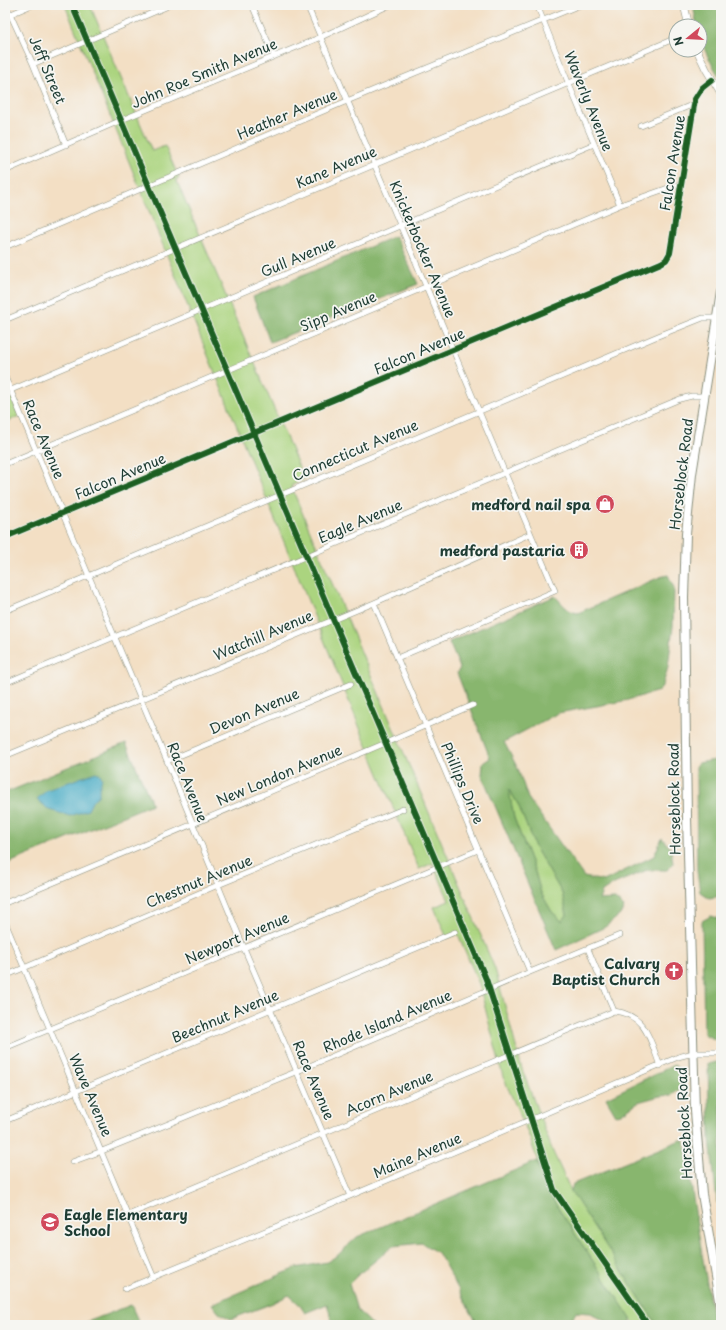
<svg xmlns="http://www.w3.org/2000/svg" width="726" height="1330" viewBox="0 0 726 1330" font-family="'Playpen Sans',sans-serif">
<rect width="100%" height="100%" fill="#f6f6f2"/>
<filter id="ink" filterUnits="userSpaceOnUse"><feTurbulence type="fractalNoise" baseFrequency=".025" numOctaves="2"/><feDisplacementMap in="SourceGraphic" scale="8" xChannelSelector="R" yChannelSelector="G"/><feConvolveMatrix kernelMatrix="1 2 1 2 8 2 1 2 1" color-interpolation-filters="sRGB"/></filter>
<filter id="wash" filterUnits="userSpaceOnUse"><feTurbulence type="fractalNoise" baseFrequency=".012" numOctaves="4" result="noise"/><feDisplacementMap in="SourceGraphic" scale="16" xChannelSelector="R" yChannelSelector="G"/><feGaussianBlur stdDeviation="0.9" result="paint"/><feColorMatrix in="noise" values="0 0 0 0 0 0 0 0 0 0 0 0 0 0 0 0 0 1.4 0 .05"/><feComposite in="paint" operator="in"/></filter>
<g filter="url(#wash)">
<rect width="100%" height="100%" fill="#f3dfc4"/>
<path fill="#abd47f" stroke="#65885a" d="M65,5H90L152,151L165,146L179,178L176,179L304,479L291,486L495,969L522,1069L553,1152L571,1191L657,1325H635L549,1194L528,1133L503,1077L479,984L458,934L447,938L434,907L449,901L433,863L419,869L364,738Z
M5,382L19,416L5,423Z
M508,788L518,804L535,847L562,893L567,915L562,921L552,912L541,893L535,872L514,818Z"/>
<path fill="#88b66e" stroke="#547a51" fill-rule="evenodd" d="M693,5H721V80C711,62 700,47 700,26H697Z
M395,236L418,284L270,342L253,297Z
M668,575L674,588L673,626L668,667L663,684L659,691L624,701L558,713L504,742L518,769L528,798L584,877L604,881L654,856L662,838L671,849L673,864L667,870H647L614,884L602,892L599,900L615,899L624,907L620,915L605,927L556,950L482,775L483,763L490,758L457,673L460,668L449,642L555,596C562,603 567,612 578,613L660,577ZM509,790L518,804L535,847L562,893L567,915L562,921L552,912L541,893L535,872L514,818Z
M126,743L152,804L9,863L5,853V793Z
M721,759V896L709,898L700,892L697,871L696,767L698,763Z
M711,916L718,918L721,1037L716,1040L704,1034L702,921Z
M716,1062L721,1065V1203L717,1202L710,1139L708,1064Z
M674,1065L682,1071L683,1087L672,1095L660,1096L638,1102L621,1114L616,1115L606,1098Z
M681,1140L685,1141L696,1218L714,1325H657L571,1191L573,1184Z
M537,1161L549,1194L631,1319V1325H615L606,1322L591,1313L576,1312L569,1325H478L439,1254L422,1243L393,1246L359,1274L349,1284L357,1310L373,1325H333L327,1304L305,1313L299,1304L289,1295L273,1303L231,1319L219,1313L212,1304L296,1268L327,1262L338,1255L357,1237Z
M131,1305L140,1325H79Z"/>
<path fill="#45aac5" stroke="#32747c" d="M96,772L100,774L102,778L99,789V795L93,800L88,810L70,816L49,810L37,799L47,790Z"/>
</g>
<g filter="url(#ink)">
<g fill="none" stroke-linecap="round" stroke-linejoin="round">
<g stroke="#898e7c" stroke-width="6">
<path id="street" d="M6,5L33,64L66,145
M252,5L274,56
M307,5L555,591L397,658
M537,5L568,82L620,205
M5,12L11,14L32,5
M33,64L166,7
M641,126L694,104
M5,171L124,119L321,37L390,5
M5,247L347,101L580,5
M5,320L676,38
M5,377L167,761L244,948L350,1196
M11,390L594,144
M5,464L620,205L682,183
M5,537L661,263L666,260L670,253L695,99L702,88L712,80
M374,603L530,972
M5,611L658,336L703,318H717
M5,683L680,399L692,396H704
M5,756L374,603L530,534
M167,761L351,684
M5,903L388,742L473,705
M5,922L154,1278
M588,949L614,1011C646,1015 650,1039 660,1066
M5,976L218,885L403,809
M5,1048L478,850
M5,1121L455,932
M72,1162L102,1151L293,1073L530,972L620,935
M128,1215L614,1011
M125,1289L350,1196L678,1057L693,1053H721"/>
</g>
<g stroke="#898e7c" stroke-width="8">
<path id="secondary" d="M684,5L689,26
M697,50L706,69L721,94"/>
</g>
<g stroke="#898e7c" stroke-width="10">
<path id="primary" d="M721,292L692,474L686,534L684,597L687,817L695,1111L702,1194L721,1306"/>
</g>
<use href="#street" stroke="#fff" stroke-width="5"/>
<use href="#secondary" stroke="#fff" stroke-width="7"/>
<use href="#primary" stroke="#fff" stroke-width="8"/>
<g stroke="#f6f6f2" stroke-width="8">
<path id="cycleway" d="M72,5L486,979L554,1190L648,1325
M5,537L661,263L666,260L670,253L695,99L702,88L712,80"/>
</g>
<use href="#cycleway" stroke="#1b5e20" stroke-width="6"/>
</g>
</g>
<defs>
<g id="shop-disc" transform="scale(1)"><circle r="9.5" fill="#d1495b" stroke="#f6f6f2"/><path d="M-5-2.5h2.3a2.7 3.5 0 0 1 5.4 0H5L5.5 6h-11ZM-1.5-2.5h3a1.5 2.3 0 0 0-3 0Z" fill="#fff"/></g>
<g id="building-disc" transform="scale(1)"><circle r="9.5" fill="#d1495b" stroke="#f6f6f2"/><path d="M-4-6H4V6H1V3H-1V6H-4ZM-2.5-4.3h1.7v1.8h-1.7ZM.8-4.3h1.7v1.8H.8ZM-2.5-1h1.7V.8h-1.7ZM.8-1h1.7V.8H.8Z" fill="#fff"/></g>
<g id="church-disc" transform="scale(1)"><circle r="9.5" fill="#d1495b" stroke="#f6f6f2"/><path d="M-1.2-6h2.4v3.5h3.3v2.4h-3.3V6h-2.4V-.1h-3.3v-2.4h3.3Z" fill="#fff"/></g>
<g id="school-disc" transform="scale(1)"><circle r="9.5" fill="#d1495b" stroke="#f6f6f2"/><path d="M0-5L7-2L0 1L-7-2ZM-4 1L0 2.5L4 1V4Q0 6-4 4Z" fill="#fff"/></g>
</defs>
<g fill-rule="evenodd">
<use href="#shop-disc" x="605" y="504"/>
<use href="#building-disc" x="579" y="550"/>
<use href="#church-disc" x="674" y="971"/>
<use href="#school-disc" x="50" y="1222"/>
</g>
<g text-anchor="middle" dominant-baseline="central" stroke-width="3.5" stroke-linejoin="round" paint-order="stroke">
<g font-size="14" fill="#1f3d34" stroke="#f6f6f2">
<text transform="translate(48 70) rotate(67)">Jeff Street</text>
<text transform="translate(204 73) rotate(-23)">John Roe Smith Avenue</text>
<text transform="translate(589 101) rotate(68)">Waverly Avenue</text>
<text transform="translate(287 114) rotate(-23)">Heather Avenue</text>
<text transform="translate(672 163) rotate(-81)">Falcon Avenue</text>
<text transform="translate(336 167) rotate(-23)">Kane Avenue</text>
<text transform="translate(423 249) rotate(67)">Knickerbocker Avenue</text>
<text transform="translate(298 257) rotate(-23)">Gull Avenue</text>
<text transform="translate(338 311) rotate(-23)">Sipp Avenue</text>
<text transform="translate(419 351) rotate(-23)">Falcon Avenue</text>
<text transform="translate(44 439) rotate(67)">Race Avenue</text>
<text transform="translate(355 450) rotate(-23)">Connecticut Avenue</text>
<text transform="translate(681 474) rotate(-83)">Horseblock Road</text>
<text transform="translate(120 476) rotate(-23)">Falcon Avenue</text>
<text transform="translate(360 521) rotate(-23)">Eagle Avenue</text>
<text transform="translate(263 635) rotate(-23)">Watchill Avenue</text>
<text transform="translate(254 711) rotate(-23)">Devon Avenue</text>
<text transform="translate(279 775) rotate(-23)">New London Avenue</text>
<text transform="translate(188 782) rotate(68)">Race Avenue</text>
<text transform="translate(463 783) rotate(67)">Phillips Drive</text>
<text transform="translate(674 799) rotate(-91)">Horseblock Road</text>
<text transform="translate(199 881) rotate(-23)">Chestnut Avenue</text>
<text transform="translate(237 938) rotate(-23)">Newport Avenue</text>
<text transform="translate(225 1016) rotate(-23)">Beechnut Avenue</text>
<text transform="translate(387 1021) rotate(-23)">Rhode Island Avenue</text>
<text transform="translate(314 1080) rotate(67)">Race Avenue</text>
<text transform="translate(389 1093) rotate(-23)">Acorn Avenue</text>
<text transform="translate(91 1095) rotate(67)">Wave Avenue</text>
<text transform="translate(684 1123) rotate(-93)">Horseblock Road</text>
<text transform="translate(417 1155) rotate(-23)">Maine Avenue</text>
</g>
<g font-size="14" font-weight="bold" fill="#1f3d34" stroke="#f6f6f2" text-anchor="end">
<text x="591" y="504">medford nail spa</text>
<text x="565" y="550">medford pastaria</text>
<text x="660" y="963">Calvary<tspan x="660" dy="16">Baptist Church</tspan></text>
<text x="64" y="1214" text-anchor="start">Eagle Elementary<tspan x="64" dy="16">School</tspan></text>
</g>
</g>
<rect width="726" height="1330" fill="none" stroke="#f6f6f2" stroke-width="20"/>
<g transform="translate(688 38) rotate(252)"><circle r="19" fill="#f6f6f2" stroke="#a0aca6"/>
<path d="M0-3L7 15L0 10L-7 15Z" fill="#d1495b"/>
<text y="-6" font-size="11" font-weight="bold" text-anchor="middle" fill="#1f3d34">N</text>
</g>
</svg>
